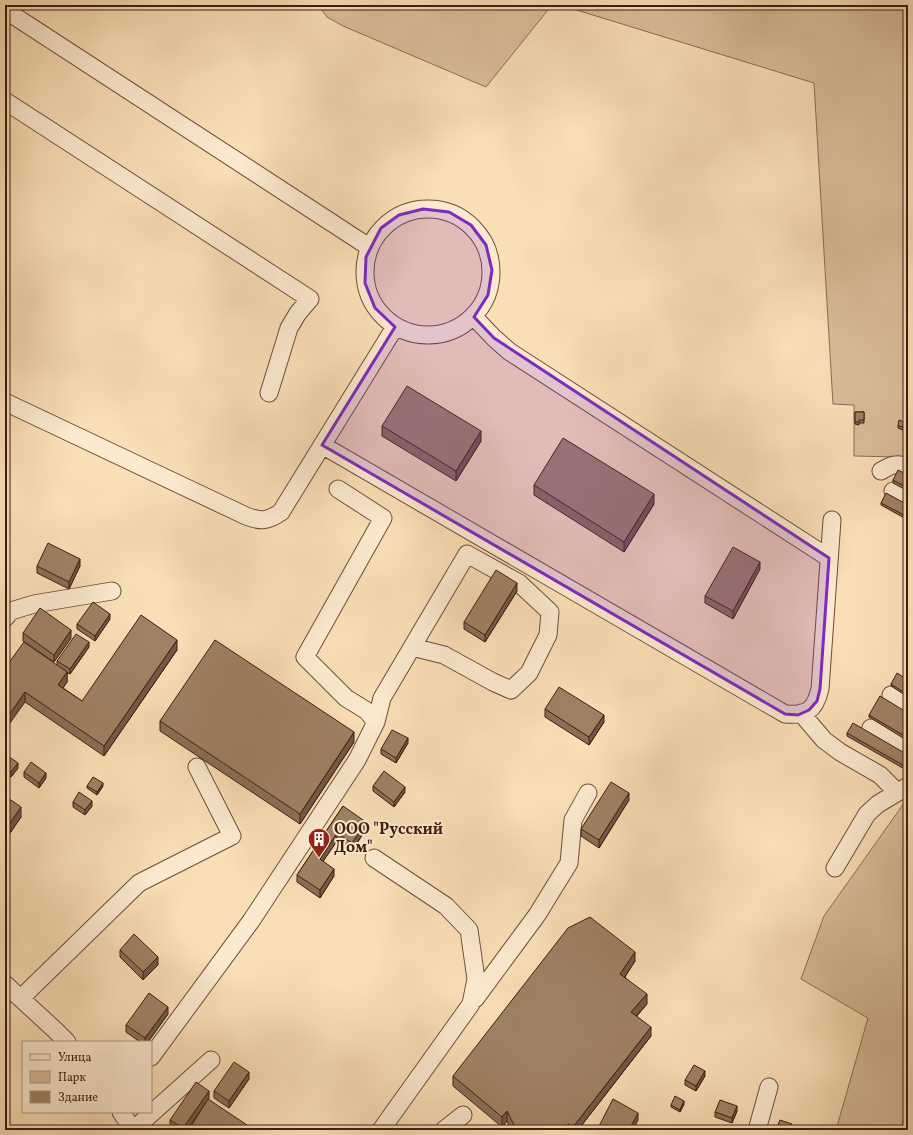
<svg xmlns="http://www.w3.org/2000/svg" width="913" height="1135" viewBox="0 0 913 1135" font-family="Vollkorn,serif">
<rect width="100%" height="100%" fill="#fadfb6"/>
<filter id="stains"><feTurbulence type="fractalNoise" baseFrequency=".005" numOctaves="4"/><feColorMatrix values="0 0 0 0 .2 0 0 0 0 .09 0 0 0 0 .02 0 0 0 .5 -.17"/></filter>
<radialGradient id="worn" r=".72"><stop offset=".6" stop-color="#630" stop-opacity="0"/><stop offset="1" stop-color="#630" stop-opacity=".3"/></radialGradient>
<path fill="#dabe99" stroke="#8c6d54" d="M318,5H552L486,87L343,26L327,17Z
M573,5H908V461L899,457L854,456V405L833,404L814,83L570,8Z
M907,799L908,800V1104L900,1130H836L868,1018L801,979L824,916Z"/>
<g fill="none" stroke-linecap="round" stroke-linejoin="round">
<g stroke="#6d4d38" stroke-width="19">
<path id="minor" d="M5,10L369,247
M5,101L310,299L298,313L289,328L269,393
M365 272a63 63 0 1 1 126 0a63 63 0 1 1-126 0Z
M474,317L494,338L510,352L829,558
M5,402L246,516C261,522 268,521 281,512L395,327
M322,445L785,714C807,716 815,710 820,689L832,520
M881,471C891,465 897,462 908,468
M893,491L908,499
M5,618L11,611L34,604L112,591
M891,695L908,705
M801,713L824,740L840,752L880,775L897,792
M376,722L382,698L467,554L519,583L550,612L548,635L529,673L511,690L493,682L444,655L412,647
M871,728L908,749
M374,858L446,906L469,930L476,979L471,1004L381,1130
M835,868L867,814L878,804L908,786
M5,984L55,1030L67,1042
M21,998L139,883L232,836L197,767
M475,999L537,915L569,863L573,820L588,793
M151,1057L251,921L357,760L376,722L367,711L346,698L305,657L383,518L338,489
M121,1112L133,1130L211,1060
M444,1130L463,1115
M757,1130L769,1087"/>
</g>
<use href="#minor" stroke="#fcead0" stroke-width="17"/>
</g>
<path fill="#8a6f57" stroke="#3e1c0e" d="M855,412H864V423H859V425L855,424Z
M904,424L903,430L898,428V426Z
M382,426L481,441L456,481L382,436Z
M908,475V491L893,483V480Z
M534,485L654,504L624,552L534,495Z
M881,503L908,505V520L881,505Z
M37,566H80L69,589L37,573Z
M760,569L733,619L705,603V596Z
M517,591L485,642L464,629V622Z
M110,619L95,641L77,629V624Z
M23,633L71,638L54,662L23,641Z
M89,647L70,674L67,673V682L63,688L82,701L177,650L104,756L25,702L5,668L57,665V661Z
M908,680V697L891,686V684Z
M545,709L604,722L589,745L545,717Z
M908,713V741L869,717V715Z
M160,721L354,742L300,824L160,731Z
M847,733L908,755V771L847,736Z
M408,743L396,763L381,754V749Z
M5,754L18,768L11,777L5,773Z
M24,772L46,778L39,788L24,777Z
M87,786H103L97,795L87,788Z
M373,786L405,792L394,807L373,791Z
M5,796L21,817L8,836L5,833Z
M629,800L599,848L581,836V829Z
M73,802L92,806L85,815L73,807Z
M343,806L366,829L352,851L337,841L323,861L334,876L320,898L297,882V875Z
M120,950L158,965L143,980L120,957Z
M635,961L625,977L647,1004L637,1016L651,1036L578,1130H507L510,1128L507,1121L502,1127L453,1086V1076Z
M168,1014L148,1042H140L126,1032V1025Z
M705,1076L696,1091L685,1085V1080Z
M249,1079L229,1108L214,1098V1091Z
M209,1098L187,1130H174L170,1127V1120Z
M684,1104L680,1112L671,1107V1105Z
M737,1111L732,1123L715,1117V1112Z"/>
<path fill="#705a47" stroke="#3e1c0e" d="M481,431V441L456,481V471Z
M654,494V504L624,552V542Z
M80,559V566L69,589V582Z
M760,562V569L733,619V611Z
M517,583V591L485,642V635Z
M110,614V619L95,641V636Z
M71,630V638L54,662V655Z
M177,640V650L104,756V746Z
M89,642V647L70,674V669Z
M67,672V682L58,695V685Z
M25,692V702L5,730V721Z
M604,715V722L589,745V737Z
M354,732V742L300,824V814Z
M408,738V743L396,763V758Z
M18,763V768L11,777V772Z
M46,773V778L39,788V783Z
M103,783V786L97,795V792Z
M405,787V792L394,807V802Z
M629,793V800L599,848V840Z
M92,801V806L85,815V810Z
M21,807V817L8,836V826Z
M366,822V829L352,851V843Z
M337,833V841L320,866V859Z
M334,869V876L320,898V890Z
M635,952V961L620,984V974Z
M158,957V965L143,980V972Z
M647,994V1004L631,1022V1012Z
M168,1007V1014L148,1042H145V1038Z
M651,1027V1036L578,1130H573V1127Z
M705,1071V1076L696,1091V1086Z
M249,1072V1079L229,1108V1101Z
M209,1091V1098L187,1130H183V1128Z
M684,1101V1104L680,1112V1110Z
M737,1106V1111L732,1123V1118Z
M507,1111V1121L502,1127V1117Z
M638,1113V1120L633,1130H629Z"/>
<path fill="#a08165" stroke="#3e1c0e" d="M407,386L481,431L456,471L382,426Z
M855,412H864V420H859V422H855Z
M899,420L904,422L903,427L898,426Z
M563,438L654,494L624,542L534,485Z
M898,470L908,475V488L893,480Z
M886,493L908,505V517L881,503Z
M48,543L80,559L69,582L37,566Z
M733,547L760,562L733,611L705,596Z
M496,570L517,583L485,635L464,622Z
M93,602L110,614L95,636L77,624Z
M40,608L71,630L54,655L23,633Z
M141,615L177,640L104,746L25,692L5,721V668L24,642L67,672L58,685L82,701Z
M76,634L89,642L70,669L57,661Z
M215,640L354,732L300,814L160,721Z
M897,673L908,680V695L891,684Z
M559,687L604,715L589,737L545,709Z
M880,696L908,713V738L869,715Z
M853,723L908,755V768L847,733Z
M392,730L408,738L396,758L381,749Z
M5,754L18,763L11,772L5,768Z
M31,762L46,773L39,783L24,772Z
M384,771L405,787L394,802L373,786Z
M93,777L103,783L97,792L87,786Z
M611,782L629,793L599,840L581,829Z
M79,792L92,801L85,810L73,802Z
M5,796L21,807L8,826L5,823Z
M343,806L366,822L352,843L337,833L320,859L334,869L320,890L297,875Z
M590,917L635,952L620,974L647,994L631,1012L651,1027L573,1127L568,1124L566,1130H507L514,1125L507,1111L502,1117L453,1076L568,928Z
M134,934L158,957L143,972L120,950Z
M149,993L168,1007L145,1038L126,1025Z
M234,1062L249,1072L229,1101L214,1091Z
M694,1065L705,1071L696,1086L685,1080Z
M196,1082L209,1091L183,1128L170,1120Z
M675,1096L684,1101L680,1110L671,1105Z
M208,1099L253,1129L252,1130H193L190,1128Z
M613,1099L638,1113L629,1130H597Z
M720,1100L737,1106L732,1118L715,1112Z
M780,1120L792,1124L790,1130H776Z"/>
<path fill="#7b2cbf" fill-opacity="0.2" stroke="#7b2cbf" stroke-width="3" stroke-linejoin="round" d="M423,209L449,212L471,225L486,245L492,270L488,295L474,317L494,338L829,558L820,689L817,701L809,710L798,715L785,714L322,445L395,327L375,308L365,283L366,257L381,228L399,215Z"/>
<defs>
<g id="building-pin" transform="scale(1.15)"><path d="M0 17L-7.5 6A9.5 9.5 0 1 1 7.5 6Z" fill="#8f2418" stroke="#fcead0"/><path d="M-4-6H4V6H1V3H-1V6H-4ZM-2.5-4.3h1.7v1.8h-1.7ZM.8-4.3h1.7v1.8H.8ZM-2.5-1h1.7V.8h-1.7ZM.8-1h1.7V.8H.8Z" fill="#fff"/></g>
</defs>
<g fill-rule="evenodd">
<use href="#building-pin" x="319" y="839"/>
</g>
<g text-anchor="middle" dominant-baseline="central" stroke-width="4" stroke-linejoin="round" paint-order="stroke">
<g font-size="16" font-weight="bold" fill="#3e1c0e" stroke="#fcead0" text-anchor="start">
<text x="334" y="830">ООО "Русский<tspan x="334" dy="18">Дом"</tspan></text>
</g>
</g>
<rect width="913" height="1135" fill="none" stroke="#fadfb6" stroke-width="20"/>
<rect x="6" y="6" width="901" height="1123" fill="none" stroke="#3e1c0e" stroke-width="2"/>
<rect x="10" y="10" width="893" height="1115" fill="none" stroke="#3e1c0e"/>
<rect x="22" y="1041" width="130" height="72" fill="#fcead0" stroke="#b09882"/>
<rect x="30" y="1054" width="20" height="6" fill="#fcead0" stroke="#b09882"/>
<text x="58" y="1061" font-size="12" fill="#3e1c0e">Улица</text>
<rect x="30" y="1071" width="20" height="12" fill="#dabe99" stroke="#b09882"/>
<text x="58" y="1081" font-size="12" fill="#3e1c0e">Парк</text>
<rect x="30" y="1091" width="20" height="12" fill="#a08165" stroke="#b09882"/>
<text x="58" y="1101" font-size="12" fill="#3e1c0e">Здание</text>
<rect width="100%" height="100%" filter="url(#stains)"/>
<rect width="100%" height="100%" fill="url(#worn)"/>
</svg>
